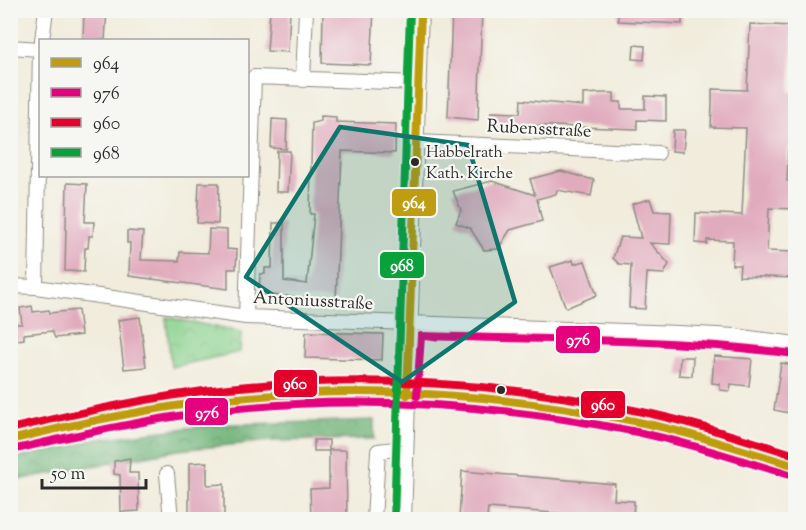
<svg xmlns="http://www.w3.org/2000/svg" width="806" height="530" viewBox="0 0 806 530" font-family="'Sorts Mill Goudy',serif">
<defs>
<pattern id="forest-crowns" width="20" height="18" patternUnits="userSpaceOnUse" patternTransform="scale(1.5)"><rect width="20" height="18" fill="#6fb478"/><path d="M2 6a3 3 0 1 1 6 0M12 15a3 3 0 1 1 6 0" fill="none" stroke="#5b9363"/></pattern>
<pattern id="park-crowns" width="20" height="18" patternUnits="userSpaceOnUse" patternTransform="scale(1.5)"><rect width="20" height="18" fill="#8ad28d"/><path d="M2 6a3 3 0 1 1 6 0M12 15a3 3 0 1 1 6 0" fill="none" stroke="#77b47a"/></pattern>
</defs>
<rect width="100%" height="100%" fill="#f6f6f2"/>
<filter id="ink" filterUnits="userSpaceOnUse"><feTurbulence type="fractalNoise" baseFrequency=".0167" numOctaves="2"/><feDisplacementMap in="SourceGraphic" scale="12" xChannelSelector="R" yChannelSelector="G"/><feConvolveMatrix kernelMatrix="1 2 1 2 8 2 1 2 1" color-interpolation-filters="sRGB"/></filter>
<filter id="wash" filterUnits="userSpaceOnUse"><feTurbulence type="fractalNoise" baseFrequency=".008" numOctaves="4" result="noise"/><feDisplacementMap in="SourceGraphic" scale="24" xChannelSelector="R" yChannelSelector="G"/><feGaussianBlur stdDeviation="1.35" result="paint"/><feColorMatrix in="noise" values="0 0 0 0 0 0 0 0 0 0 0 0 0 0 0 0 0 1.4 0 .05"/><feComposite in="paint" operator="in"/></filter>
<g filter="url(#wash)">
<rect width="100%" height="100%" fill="#f1ecdb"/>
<path fill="url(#forest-crowns)" stroke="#4d7052" stroke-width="1.5" d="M374,420V439L272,441L178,450L11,481L10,460L98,439L212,425Z"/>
<path fill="url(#park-crowns)" stroke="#5a7e5c" stroke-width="1.5" d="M166,317L241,332L240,352L171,367Z"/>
<g id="blocks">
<path fill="#e1abbe" d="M84,10H107L105,40H83Z
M270,10H290L288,52L267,51Z
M323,10H374L371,65L322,63Z
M452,10H482L478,120L448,117Z
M618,10H682V24L618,21Z
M750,24L793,26L790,92H795V142L788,149L787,181L795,183V209L769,208L767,251L795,252V278L739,276L740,265H732L733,241L707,240V244L695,243L696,213L742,215L746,128L711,127L712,103V89L747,90Z
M634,45L645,46L644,60L633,59Z
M604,93H614V102H621V109H645V96L666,97V121L637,120V129L490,124L491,112L520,113L521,100L583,106V94Z
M321,116L336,117V122L396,124L395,153L342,151L336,300L259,294L260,274H265V268H272L273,223H284V281L307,284L314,214H310L312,123L321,121Z
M272,119L287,120L286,149L271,148Z
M673,130H685L683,152L672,151Z
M277,151H290L288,192H276Z
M561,171L594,180L591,196L557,190L556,194L537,199L542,221L510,230L498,249L484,250L470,228L456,223L461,210L453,191L492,181L535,195L530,179Z
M67,183L87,184L85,222H94L93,236H89L88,248H85L84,272L65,271Z
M199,183H219L218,224L197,223Z
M650,199L654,211L671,212L670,244L650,243L669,264L664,274L647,273L645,309L629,308L631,265L619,264L613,258L620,237L641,238L632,204Z
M209,229L227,230V249L237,250L236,269H228V289L129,276L130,243H127V231L143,232L141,260L179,261L180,252L208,253Z
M573,260L574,264L585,261L597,295L566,308L550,267Z
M32,306L33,312L49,310L50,313L78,310L81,335L55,338L52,331L24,334V339L10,341V324H22L20,308Z
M140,317L146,367L124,369L118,320Z
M306,332L383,334L382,360L305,358Z
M714,356L752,359L749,386L731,384L730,391L720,390V384L712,383Z
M680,357H693L692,376L679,375Z
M781,363L795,365V414L774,410Z
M314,440H329V450H346L347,519H311L310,489L329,488V451H314Z
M130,458L129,473H138L139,511L121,512L120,475L114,474V461Z
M207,462V485L224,484V519H189V463Z
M462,471L615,484L614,500L634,501L633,519L488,508L487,519H459Z"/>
</g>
</g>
<g filter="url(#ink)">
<use href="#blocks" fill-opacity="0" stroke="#8e8c83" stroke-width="1.5"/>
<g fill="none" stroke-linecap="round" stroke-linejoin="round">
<g stroke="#8e8c83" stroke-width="16">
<path id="street" d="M42,40L46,10
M10,47L40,49
M303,80L306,10
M417,142L658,153
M10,286L36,287L246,317L679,333L735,336L796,344
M36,287L40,47
M246,317L254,77L419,83
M167,474L171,520
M374,520L378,451L404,448
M404,520L421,10"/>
</g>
<g stroke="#8e8c83" stroke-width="22">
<path id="secondary" d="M10,440C101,417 208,396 301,394C412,390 525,399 634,421C689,432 742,450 796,466"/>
</g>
<use href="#street" stroke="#fff" stroke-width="14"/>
<use href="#secondary" stroke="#f9e7c3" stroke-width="20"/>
<g stroke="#f6f6f2" stroke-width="12">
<path id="bus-1" d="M407,395L421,10
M10,440C82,422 155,407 228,399C363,384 502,394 634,421C689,432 742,450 796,466"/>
</g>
<g stroke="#f6f6f2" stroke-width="12">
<path id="bus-2" d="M417,396L421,336C545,340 671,338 795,354
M12,450C84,433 157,417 230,409C363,395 501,405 632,431C686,442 740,460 793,476"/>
</g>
<g stroke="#f6f6f2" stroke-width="12">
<path id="bus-3" d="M10,429C82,412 155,396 228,388C364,374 505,383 638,411C692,422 743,439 796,455"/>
</g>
<g stroke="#f6f6f2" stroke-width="12">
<path id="bus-4" d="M394,520L410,10"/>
</g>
<use href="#bus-1" stroke="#bf9c11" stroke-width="8"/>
<use href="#bus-2" stroke="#e5007d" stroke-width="8"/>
<use href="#bus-3" stroke="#e4002b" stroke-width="8"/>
<use href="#bus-4" stroke="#09a13a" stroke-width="8"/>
</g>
</g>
<path fill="#0f766e" fill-opacity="0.2" stroke="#0f766e" stroke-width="4.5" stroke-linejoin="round" d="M340,127L468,145L515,302L402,382L246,277Z"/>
<g fill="#2b2b2b" stroke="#f6f6f2" stroke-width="2">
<circle cx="415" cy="162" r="5"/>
<circle cx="501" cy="390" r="5"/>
</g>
<g text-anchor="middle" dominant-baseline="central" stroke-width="4.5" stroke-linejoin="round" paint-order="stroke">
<g font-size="16" fill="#2b2b2b" stroke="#f6f6f2" text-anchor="start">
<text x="426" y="153">Habbelrath<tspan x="426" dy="21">Kath. Kirche</tspan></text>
</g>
<g font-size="18" fill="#2b2b2b" stroke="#f6f6f2">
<text transform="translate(539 130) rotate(3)">Rubensstraße</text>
<text transform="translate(313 302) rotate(3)">Antoniusstraße</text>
</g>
</g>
<g stroke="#f6f6f2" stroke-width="2">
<rect x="391" y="188" width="46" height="29" rx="6" fill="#bf9c11"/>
<rect x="379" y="251" width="46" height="28" rx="6" fill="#09a13a"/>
<rect x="555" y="325" width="46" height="29" rx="6" fill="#e5007d"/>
<rect x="273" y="369" width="45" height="29" rx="6" fill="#e4002b"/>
<rect x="580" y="390" width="46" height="29" rx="6" fill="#e4002b"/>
<rect x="184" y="397" width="45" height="29" rx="6" fill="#e5007d"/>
</g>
<g font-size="16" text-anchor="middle" font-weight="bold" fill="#fff">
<text x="414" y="208">964</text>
<text x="402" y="271">968</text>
<text x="578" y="345">976</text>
<text x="295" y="389">960</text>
<text x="603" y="410">960</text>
<text x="207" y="418">976</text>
</g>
<rect width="806" height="530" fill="none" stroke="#f6f6f2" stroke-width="36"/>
<rect x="39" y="39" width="210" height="138" fill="#f6f6f2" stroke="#a5a5a2" stroke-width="1.5"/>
<rect x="51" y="58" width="30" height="9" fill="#bf9c11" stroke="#a5a5a2" stroke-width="1.5"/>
<text x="93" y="69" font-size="18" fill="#2b2b2b">964</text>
<rect x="51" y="88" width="30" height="9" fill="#e5007d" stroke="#a5a5a2" stroke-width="1.5"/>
<text x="93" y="99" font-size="18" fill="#2b2b2b">976</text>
<rect x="51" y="118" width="30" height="9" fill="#e4002b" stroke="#a5a5a2" stroke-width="1.5"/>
<text x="93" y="129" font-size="18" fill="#2b2b2b">960</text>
<rect x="51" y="148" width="30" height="9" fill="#09a13a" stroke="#a5a5a2" stroke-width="1.5"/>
<text x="93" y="159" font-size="18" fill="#2b2b2b">968</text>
<path d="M42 479v9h104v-9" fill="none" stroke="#2b2b2b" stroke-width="3"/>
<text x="51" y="479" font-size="18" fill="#2b2b2b" stroke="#f6f6f2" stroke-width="4.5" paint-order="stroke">50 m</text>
</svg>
